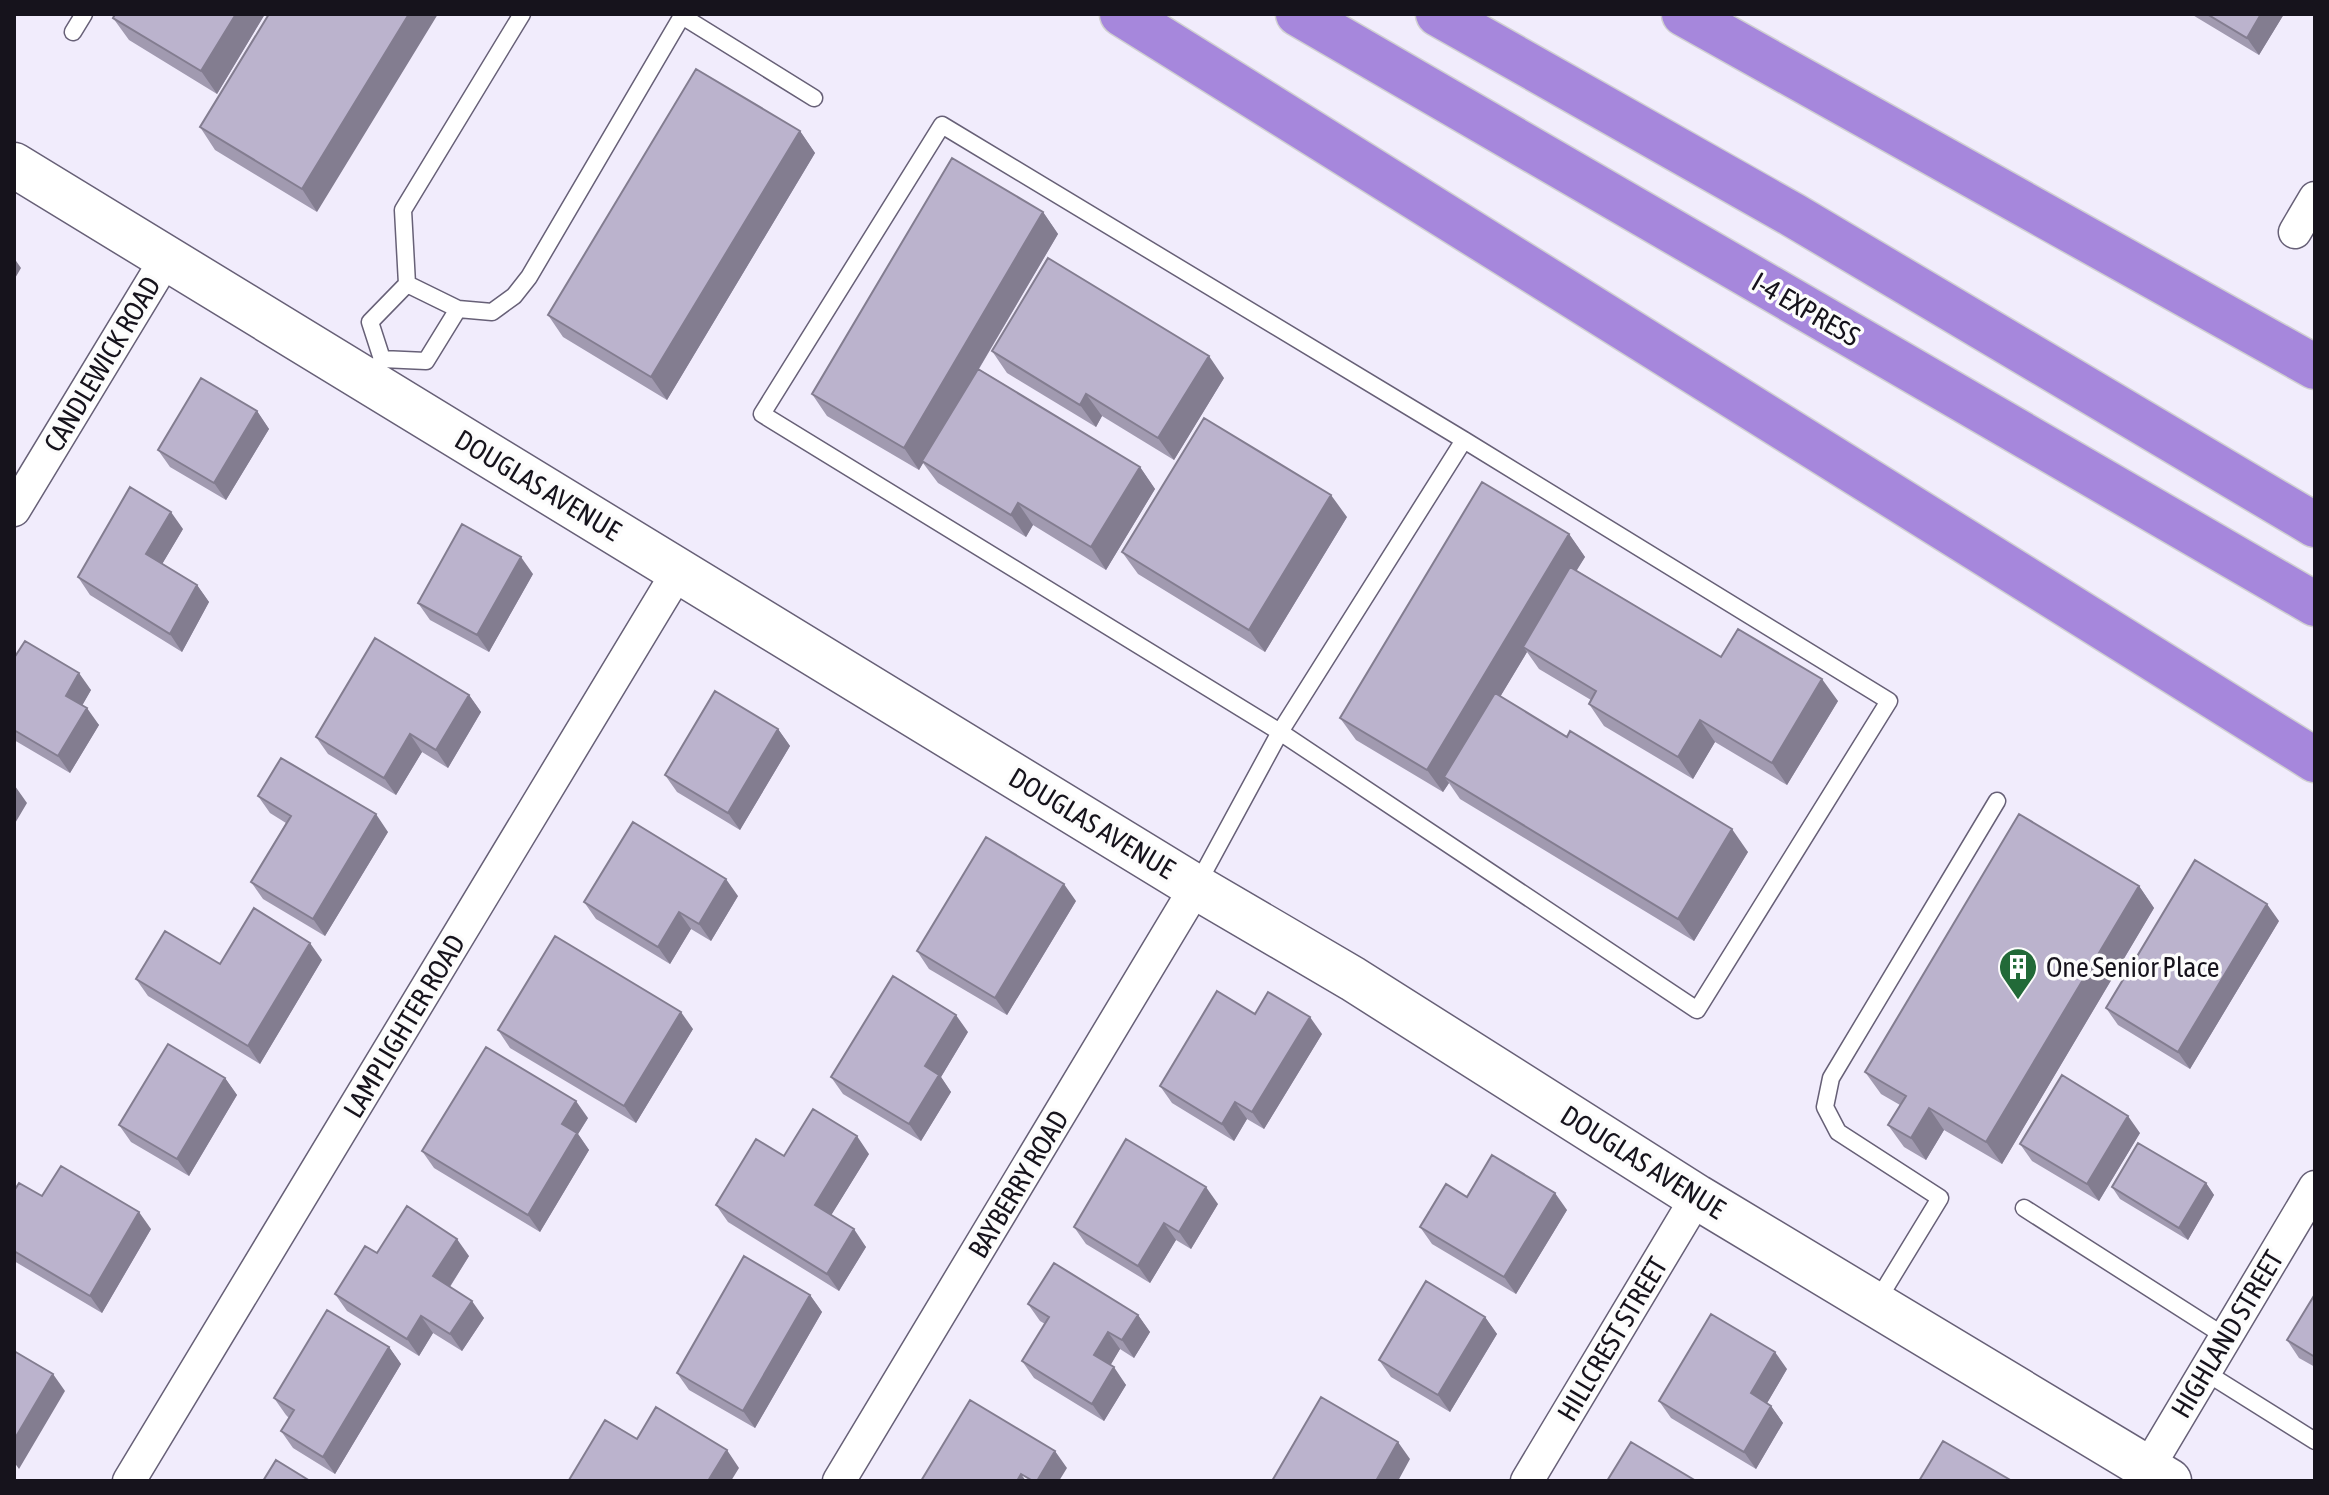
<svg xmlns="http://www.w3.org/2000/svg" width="2329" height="1495" viewBox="0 0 2329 1495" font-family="'Asap Condensed',sans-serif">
<rect width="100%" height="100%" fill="#f1ecfc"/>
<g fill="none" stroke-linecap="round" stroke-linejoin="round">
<g stroke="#676077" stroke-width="19">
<path id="service" d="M73,32L84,14
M458,309L492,312L514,296L529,277L682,16L814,98
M382,359L426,361L458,309L407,284
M370,379L382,359L370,322L407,284L403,210L522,14
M1197,885L1280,732L762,414L942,125L1464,440L1889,701L1697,1010L1280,732L1464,440
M2024,1208L2226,1337
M1876,1303L1940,1198L1838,1132L1825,1107L1831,1078L1997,801
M2205,1372L2315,1441"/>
</g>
<g stroke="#676077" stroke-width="35">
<path id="minor" d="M2295,232L2315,198
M14,510L166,259
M129,1481L679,570
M839,1481L1196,887
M1527,1481L1697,1197
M2140,1481L2315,1187"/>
</g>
<g stroke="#676077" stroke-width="47">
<path id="secondary" d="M14,165L1196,887L1353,979L1697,1197L2169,1481"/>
</g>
<g stroke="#d0d0d2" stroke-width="47">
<path id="motorway" d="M1122,14L2315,760
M1298,14L2315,604
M1438,14L1793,215L2315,525
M1684,14L2315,367"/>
</g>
<use href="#service" stroke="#fff" stroke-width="16"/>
<use href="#minor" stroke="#fff" stroke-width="32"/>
<use href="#secondary" stroke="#fff" stroke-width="44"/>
<use href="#motorway" stroke="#a687dc" stroke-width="44"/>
</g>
<path fill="#a19ab0" d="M265,14L217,94L129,40L113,18Z
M269,14L317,212L215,150L200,127Z
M2191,14H2284L2259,55Z
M800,131L815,153L667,400L563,337L548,315Z
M1043,212L1058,234L979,369L1140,467L1155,489L1106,570L1033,525L1026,537L938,483L923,463L919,470L827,416L812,394Z
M992,351L1224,378L1174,460L1102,416L1096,427L1007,373Z
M257,411L269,429L226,500L170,467L158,450Z
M1347,517L1265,652L1138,574L1122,552Z
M183,529L162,564L197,585L209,602L182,652L90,595L78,577Z
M1569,534L1585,557L1576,570L1721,657L1838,701L1787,785L1715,742L1693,779L1604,726L1589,704L1591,700L1539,669L1527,652L1500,697L1748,852L1694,941L1460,799L1449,783L1443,792L1356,740L1340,718Z
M533,574L489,652L430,620L418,603Z
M14,658L91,690L82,705L99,725L70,773L14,740Z
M469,695L481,712L448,768L422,752L396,795L328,754L316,737Z
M778,729L790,746L740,830L677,792L665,775Z
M258,796L388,832L325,936L263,899L251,882L286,823L270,813Z
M2139,886L2154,908L2002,1164L1944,1130L1926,1160L1904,1147L1888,1125L1900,1105L1881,1094L1865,1072Z
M738,896L711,941L691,929L670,964L596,919L584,902Z
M1076,901L1007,1015L929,969L917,951Z
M2279,921L2190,1069L2118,1025L2106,1008Z
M322,960L260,1064L148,996L136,979L220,964Z
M1255,1014L1322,1034L1264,1129L1247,1119L1234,1141L1172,1103L1160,1086Z
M693,1029L636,1123L510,1048L498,1030Z
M968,1032L941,1077L951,1092L921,1141L843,1094L831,1077Z
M225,1078L237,1095L189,1176L131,1142L119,1125Z
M588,1118L578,1134L589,1150L540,1232L434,1168L422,1151Z
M2140,1133L2099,1201L2032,1161L2020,1144Z
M869,1154L831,1215L866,1247L839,1291L728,1222L716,1205L784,1156Z
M2206,1183L2214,1195L2188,1240L2120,1199L2112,1187Z
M14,1191L151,1229L102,1313L14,1261Z
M1467,1197L1567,1210L1516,1294L1432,1244L1420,1227Z
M1218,1204L1191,1249L1176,1240L1150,1283L1086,1244L1074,1227Z
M377,1253L469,1256L450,1287L484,1318L462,1351L433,1333L419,1356L347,1311L335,1294Z
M2315,1294V1367L2299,1358L2287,1340Z
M810,1295L822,1312L755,1428L689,1390L677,1373Z
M1028,1304L1138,1315L1150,1332L1134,1358L1120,1349L1110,1365L1126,1385L1104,1421L1034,1378L1022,1361L1045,1324L1040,1321Z
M1485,1317L1497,1334L1450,1412L1391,1377L1379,1360Z
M389,1347L401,1364L335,1474L293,1448L281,1431L289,1418L286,1415L274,1398Z
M1787,1369L1767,1403L1771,1406L1783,1423L1756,1469L1671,1418L1659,1401Z"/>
<path fill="#837d90" d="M236,14H265L217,94L201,71Z
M409,14H438L317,212L302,189Z
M2261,14H2284L2259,55L2247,38Z
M800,131L815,153L667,400L651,377Z
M1043,212L1058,234L919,470L904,448Z
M14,258L21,268L14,280Z
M1209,356L1224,378L1174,460L1158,438Z
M1086,394L1102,416L1096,427L1080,405Z
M257,411L269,429L226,500L214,483Z
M1140,467L1155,489L1106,570L1091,547Z
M1331,495L1347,517L1265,652L1249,630Z
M1018,503L1033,525L1026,537L1011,515Z
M171,512L183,529L158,571L146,554Z
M1569,534L1585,557L1528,650L1523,647L1527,652L1450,780L1444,777L1449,783L1443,792L1427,770Z
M521,557L533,574L489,652L477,635Z
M197,585L209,602L182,652L170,634Z
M79,673L91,690L78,713L66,696Z
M1822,679L1838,701L1787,785L1772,763Z
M469,695L481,712L448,768L436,750Z
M87,708L99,725L70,773L58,756Z
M1700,720L1715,742L1693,779L1678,757Z
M778,729L790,746L740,830L728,813Z
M410,734L422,752L396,795L384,778Z
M15,786L27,803L14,825V787Z
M376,814L388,832L325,936L313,919Z
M1732,829L1748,852L1694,941L1678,919Z
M726,879L738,896L711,941L699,924Z
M1064,884L1076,901L1007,1015L995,998Z
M2139,886L2154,908L2002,1164L1986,1142Z
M2267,904L2279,921L2190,1069L2178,1052Z
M679,912L691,929L670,964L658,947Z
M310,943L322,960L260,1064L248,1046Z
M681,1012L693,1029L636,1123L624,1106Z
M956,1015L968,1032L941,1077L951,1092L921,1141L909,1124L925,1066Z
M1310,1017L1322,1034L1264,1129L1252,1112Z
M225,1078L237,1095L189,1176L177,1159Z
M576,1101L588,1118L578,1134L589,1150L540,1232L528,1215L562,1124Z
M1235,1102L1247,1119L1234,1141L1222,1124Z
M1929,1108L1944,1130L1926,1160L1911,1138Z
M2128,1116L2140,1133L2099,1201L2087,1184Z
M857,1136L869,1154L827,1222L815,1205Z
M2206,1183L2214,1195L2188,1240L2179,1228Z
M1206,1187L1218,1204L1191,1249L1179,1232Z
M1555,1193L1567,1210L1516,1294L1504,1277Z
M139,1212L151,1229L102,1313L90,1296Z
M1164,1223L1176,1240L1150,1283L1138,1266Z
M854,1229L866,1247L839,1291L827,1274Z
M457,1239L469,1256L445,1294L433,1276Z
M810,1295L822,1312L755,1428L743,1411Z
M472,1301L484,1318L462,1351L450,1334Z
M1138,1315L1150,1332L1134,1358L1122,1340Z
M421,1316L433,1333L419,1356L407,1339Z
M1485,1317L1497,1334L1450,1412L1438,1395Z
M1108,1332L1120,1349L1106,1373L1094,1355Z
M389,1347L401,1364L335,1474L323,1457Z
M1775,1352L1787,1369L1763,1410L1751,1393Z
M1114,1367L1126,1385L1104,1421L1092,1404Z
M53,1374L65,1391L19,1469L14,1462V1440Z
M1771,1406L1783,1423L1756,1469L1744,1452Z
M1398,1442L1410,1459L1398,1481H1376Z
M727,1450L739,1468L731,1481H708Z
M1055,1451L1067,1468L1059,1481H1037Z
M1021,1474L1026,1481H1017Z"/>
<path fill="#bbb3cd" stroke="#837d90" stroke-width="2" d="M115,14H236L201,71L113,18Z
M269,14H409L302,189L200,127Z
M2207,14H2261L2247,38Z
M696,69L800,131L651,377L548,315Z
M952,158L1043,212L904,448L812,394Z
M1048,258L1209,356L1158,438L1086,394L1080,405L992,351Z
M978,369L1140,467L1091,547L1018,503L1011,515L922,461Z
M201,378L257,411L214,483L158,450Z
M1204,418L1331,495L1249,630L1122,552Z
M1482,482L1569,534L1427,770L1340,718Z
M130,487L171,512L146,554L197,585L170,634L78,577Z
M462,524L521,557L477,635L418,603Z
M1570,567L1721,657L1738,629L1822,679L1772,763L1700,720L1678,757L1589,704L1596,691L1523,647Z
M375,638L469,695L436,750L410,734L384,778L316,737Z
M25,641L79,673L66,696L87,708L58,756L14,730V658Z
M715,691L778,729L728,813L665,775Z
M1495,693L1567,737L1570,731L1732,829L1678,919L1444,777Z
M281,758L376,814L313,919L251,882L291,816L258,796Z
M2019,814L2139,886L1986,1142L1929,1108L1911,1138L1888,1125L1906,1096L1865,1072Z
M633,822L726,879L699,924L679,912L658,947L584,902Z
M986,837L1064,884L995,998L917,951Z
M2195,860L2267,904L2178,1052L2106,1008Z
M254,908L310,943L248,1046L136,979L165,931L220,964Z
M555,936L681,1012L624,1106L498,1030Z
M893,976L956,1015L925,1066L939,1075L909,1124L831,1077Z
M1217,991L1255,1014L1268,992L1310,1017L1252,1112L1235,1102L1222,1124L1160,1086Z
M168,1044L225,1078L177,1159L119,1125Z
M486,1047L576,1101L562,1124L577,1133L528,1215L422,1151Z
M2062,1075L2128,1116L2087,1184L2020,1144Z
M813,1109L857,1136L815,1205L854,1229L827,1274L716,1205L756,1139L784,1156Z
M1126,1139L1206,1187L1179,1232L1164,1223L1138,1266L1074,1227Z
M2138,1143L2206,1183L2179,1228L2112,1187Z
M1492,1155L1555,1193L1504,1277L1420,1227L1446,1184L1467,1197Z
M61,1166L139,1212L90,1296L14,1251V1191L19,1183L42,1196Z
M407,1206L457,1239L433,1276L472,1301L450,1334L421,1316L407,1339L335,1294L365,1246L377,1253Z
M744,1256L810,1295L743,1411L677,1373Z
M1054,1263L1138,1315L1122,1340L1108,1332L1094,1355L1114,1367L1092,1404L1022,1361L1049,1317L1028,1304Z
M1426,1281L1485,1317L1438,1395L1379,1360Z
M2315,1294V1357L2287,1340Z
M327,1310L389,1347L323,1457L281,1431L294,1410L274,1398Z
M1711,1314L1775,1352L1751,1393L1771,1406L1744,1452L1659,1401Z
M14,1351L53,1374L14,1440Z
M1321,1397L1398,1442L1376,1481H1272Z
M970,1400L1055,1451L1037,1481H1033L1021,1474L1017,1481H921Z
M656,1407L727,1450L708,1481L569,1480L605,1420L637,1439Z
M1943,1441L2012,1481H1919Z
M1631,1442L1696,1481H1607Z
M276,1460L310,1481H263Z"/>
<defs>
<g id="building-pin" transform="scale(2)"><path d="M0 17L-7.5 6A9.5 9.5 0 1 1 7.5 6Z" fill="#226a38" stroke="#fcfcfc"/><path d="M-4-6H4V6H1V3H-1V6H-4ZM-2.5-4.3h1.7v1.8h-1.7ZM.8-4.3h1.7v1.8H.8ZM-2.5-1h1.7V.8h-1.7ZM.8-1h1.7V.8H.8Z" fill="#fff"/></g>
</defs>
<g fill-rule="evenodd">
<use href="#building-pin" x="2018" y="967"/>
</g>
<g text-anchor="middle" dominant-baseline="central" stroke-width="7" stroke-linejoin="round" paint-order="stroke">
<g font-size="28" fill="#16131c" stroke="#fcfcfc">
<text transform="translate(1806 309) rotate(30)">I-4 EXPRESS</text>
<text transform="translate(102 364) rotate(-59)">CANDLEWICK ROAD</text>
<text transform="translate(538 485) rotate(31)">DOUGLAS AVENUE</text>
<text transform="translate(1092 823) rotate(31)">DOUGLAS AVENUE</text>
<text transform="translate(404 1026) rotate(-59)">LAMPLIGHTER ROAD</text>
<text transform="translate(1643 1162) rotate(32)">DOUGLAS AVENUE</text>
<text transform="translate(1018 1184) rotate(-59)">BAYBERRY ROAD</text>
<text transform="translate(2227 1334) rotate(-59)">HIGHLAND STREET</text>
<text transform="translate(1612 1339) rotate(-59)">HILLCREST STREET</text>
</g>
<g font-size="28" fill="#16131c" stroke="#fcfcfc" text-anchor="start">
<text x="2046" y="967">One Senior Place</text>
</g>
</g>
<rect width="2329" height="1495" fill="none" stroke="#16131c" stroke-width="32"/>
</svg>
